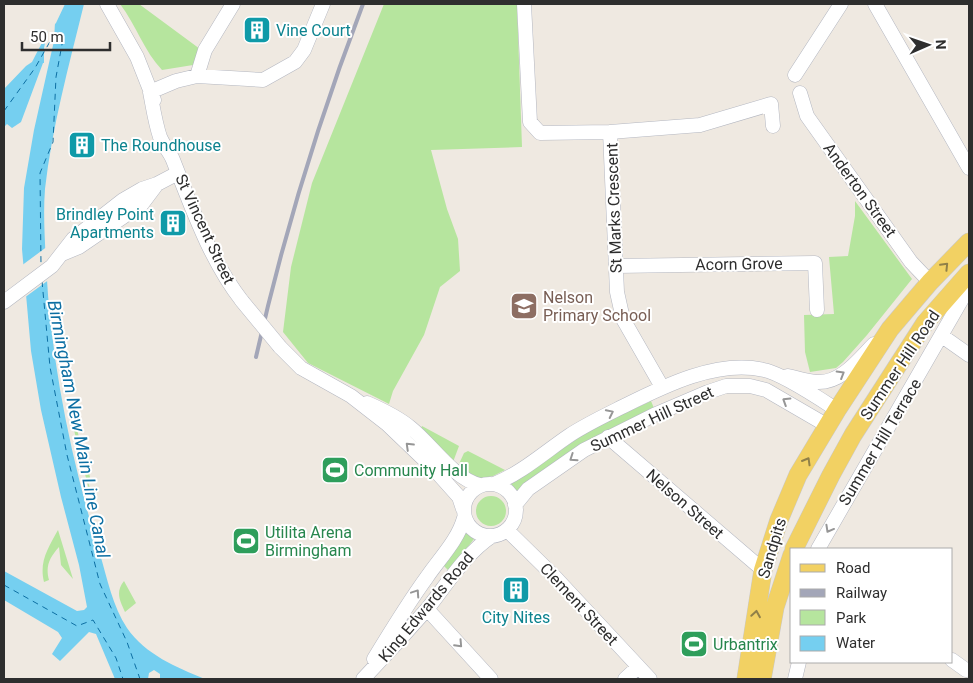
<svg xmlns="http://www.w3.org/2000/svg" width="973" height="683" viewBox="0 0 973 683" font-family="Roboto,sans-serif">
<rect width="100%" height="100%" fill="#efe9e1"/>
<path fill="#b6e59e" d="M120,4H139L200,49L193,65L162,70C144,51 136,25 120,4Z
M384,4H517L522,147L431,150L447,209L458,239L460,271L440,287L424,335L393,391L389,404L308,363L283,332L291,267L312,183Z
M855,201L912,279L867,335L843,362L836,368L810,372L805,352L804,315L834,314L829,257L848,256L855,216Z
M651,401L656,413L553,467L517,491L511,484L593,428Z
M71,408L90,477L88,482L92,494H90L69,410Z
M422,426L459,446L453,462L420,430Z
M468,451L505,470L493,476L479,479L458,466L464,453Z
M476 511a15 15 0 1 1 30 0a15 15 0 1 1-30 0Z
M58,530L73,579L61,565L59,547C50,557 45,566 49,580L44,582C39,562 48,548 58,530Z
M465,532L474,539L449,571L442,564Z
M124,581L136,603L125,612C120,601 115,592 124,581Z"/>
<path fill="#75cff0" d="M65,4H84C69,65 52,127 45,189C43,214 45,240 46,265C51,363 71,460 100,554C107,578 113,607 127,628C146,655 176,667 205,679H160V674L154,670L149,673L148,679H115L96,634L89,632L60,661L52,654L62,638L58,632L4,600V571L77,611L84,610L87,607L79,565L61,497L41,410L31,351L22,249L24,188L34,130L49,63H43L21,122L12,128L7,124L4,127V89L26,66L32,62L48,31L56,23Z"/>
<path fill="#efe9e1" d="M55,22L54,41L49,63H44V48L48,30Z
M48,246L50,279L24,298L21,266Z"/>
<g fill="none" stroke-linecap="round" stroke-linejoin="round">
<path stroke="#0d6fa3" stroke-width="1" stroke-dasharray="6 5" stroke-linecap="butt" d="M4,111L35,68L52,38L63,39L56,77L53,142L40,173L41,265
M42,281L50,367L67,455L100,584L127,642L140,679
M4,585L77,626L93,620L116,658L123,679"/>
<g stroke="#b4b7c1" stroke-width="15">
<path id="minor" d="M107,4L137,57L154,100
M524,4L530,122L540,133L610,132L617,292L623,319L662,387
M875,4L969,168
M795,75L841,4
M197,76L205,50L233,4
M150,92C153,107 155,122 160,137C163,145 170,152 173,160C192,208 210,260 242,301
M150,92L176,81L197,76L263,80L295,62L304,50L323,4
M800,93L807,116L911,262L930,282
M610,132L700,125L771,104L773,126
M62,254L79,247L142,204L157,184
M616,266L815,263L817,310
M4,302L52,266L73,239L123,200L142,189L157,184L178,173
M942,336L969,355
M280,347L301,368L351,396L387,424L434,469L459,497L463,509
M788,376C797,378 806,381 816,382C841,384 859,359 874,344
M367,403C383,410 398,417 411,428C432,445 454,479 480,485
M608,437L763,570
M464 510a26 26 0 1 1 52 0a26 26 0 1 1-52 0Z
M494,484C522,473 546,451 570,435C587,424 606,415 624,406C664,386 718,359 764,370C783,374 820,399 837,410
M515,505L528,489L584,450L654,415L708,392L726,386H750L766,390L828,426
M507,530L555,577L650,679
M818,549L969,287
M427,609L491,679
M374,659C391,631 408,603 427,577C440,558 458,540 464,518
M952,660L966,670
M363,679C385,656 407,632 428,608C447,584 466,553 492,536
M625,679L638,667
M795,679L799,662"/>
</g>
<g stroke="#c9c9c9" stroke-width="19">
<path id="major" d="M794,549L831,475L853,435L925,323L969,273
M746,679L763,570L779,520L798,475L837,410L890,329L930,282L969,242
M762,679L775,607L792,555"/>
</g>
<use href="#minor" stroke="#fff" stroke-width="14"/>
<use href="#major" stroke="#f2d163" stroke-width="18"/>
<path stroke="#a3a6b8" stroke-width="4" d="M256,357C283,236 319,119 363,4"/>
<g stroke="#b4b7c1" stroke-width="15" stroke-linecap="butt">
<path id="minor-bridge" d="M242,301L280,347"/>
</g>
<use href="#minor-bridge" stroke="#fff" stroke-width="14"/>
</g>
<defs><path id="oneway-chevron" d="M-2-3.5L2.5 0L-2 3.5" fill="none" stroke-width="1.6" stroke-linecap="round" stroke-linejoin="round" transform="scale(1.25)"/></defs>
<g stroke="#908048">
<use href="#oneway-chevron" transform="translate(945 266) rotate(-46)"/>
<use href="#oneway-chevron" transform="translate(807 461) rotate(-60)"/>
<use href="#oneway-chevron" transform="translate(756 614) rotate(-81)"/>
</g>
<g stroke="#969696">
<use href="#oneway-chevron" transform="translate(841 374) rotate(-31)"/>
<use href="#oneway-chevron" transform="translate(786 401) rotate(-148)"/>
<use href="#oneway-chevron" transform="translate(610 413) rotate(-26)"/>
<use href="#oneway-chevron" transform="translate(409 446) rotate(-136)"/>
<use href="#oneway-chevron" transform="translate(573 458) rotate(146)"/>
<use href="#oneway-chevron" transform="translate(829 529) rotate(119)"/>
<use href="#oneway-chevron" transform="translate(416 593) rotate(-56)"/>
<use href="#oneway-chevron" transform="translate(459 644) rotate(47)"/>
</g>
<defs>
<g id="building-square" transform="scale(1.4375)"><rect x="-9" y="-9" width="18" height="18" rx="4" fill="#0f9aa8" stroke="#fff"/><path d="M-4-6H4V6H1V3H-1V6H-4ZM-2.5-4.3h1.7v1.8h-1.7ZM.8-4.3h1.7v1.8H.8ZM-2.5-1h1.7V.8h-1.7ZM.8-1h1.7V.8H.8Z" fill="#fff"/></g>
<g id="school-square" transform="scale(1.4375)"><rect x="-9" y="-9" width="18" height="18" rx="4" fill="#8d6e63" stroke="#fff"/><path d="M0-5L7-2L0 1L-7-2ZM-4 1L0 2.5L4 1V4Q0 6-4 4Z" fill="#fff"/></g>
<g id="stadium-square" transform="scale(1.4375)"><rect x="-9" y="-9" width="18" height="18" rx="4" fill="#2e9e5b" stroke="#fff"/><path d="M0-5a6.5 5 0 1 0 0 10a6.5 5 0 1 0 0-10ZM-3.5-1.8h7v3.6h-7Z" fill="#fff"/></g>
</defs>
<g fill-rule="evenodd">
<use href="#building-square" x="257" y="30"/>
<use href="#building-square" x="82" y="145"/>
<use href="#building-square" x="173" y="223"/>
<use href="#school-square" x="524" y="306"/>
<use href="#stadium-square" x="335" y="470"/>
<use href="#stadium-square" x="246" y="541"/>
<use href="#building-square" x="516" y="590"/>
<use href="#stadium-square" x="694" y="644"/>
</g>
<g text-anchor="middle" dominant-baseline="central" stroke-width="4" stroke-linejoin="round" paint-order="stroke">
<g font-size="16" fill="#0d838f" stroke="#fff" text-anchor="start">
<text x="276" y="30">Vine Court</text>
<text x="101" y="145">The Roundhouse</text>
<text x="154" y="214" text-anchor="end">Brindley Point<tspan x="154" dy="18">Apartments</tspan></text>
<text x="516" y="617" text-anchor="middle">City Nites</text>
</g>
<g font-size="16" fill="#2e2e2e" stroke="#fff">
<text transform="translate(860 190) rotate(54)">Anderton Street</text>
<text transform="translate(614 208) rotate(-92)">St Marks Crescent</text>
<text transform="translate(205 229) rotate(65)">St Vincent Street</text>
<text transform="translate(739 264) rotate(-1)">Acorn Grove</text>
<text transform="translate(900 365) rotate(-56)">Summer Hill Road</text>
<text transform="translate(652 419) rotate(-25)">Summer Hill Street</text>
<text transform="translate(880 442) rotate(-59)">Summer Hill Terrace</text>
<text transform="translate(685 504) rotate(41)">Nelson Street</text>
<text transform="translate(772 548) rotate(-73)">Sandpits</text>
<text transform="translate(579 604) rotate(47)">Clement Street</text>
<text transform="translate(426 607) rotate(-50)">King Edwards Road</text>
</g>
<g font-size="16" fill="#785e54" stroke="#fff" text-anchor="start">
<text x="543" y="297">Nelson<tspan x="543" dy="18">Primary School</tspan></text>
</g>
<g font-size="16" fill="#27864d" stroke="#fff" text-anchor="start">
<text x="354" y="470">Community Hall</text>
<text x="265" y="532">Utilita Arena<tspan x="265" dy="18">Birmingham</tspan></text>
<text x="713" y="644">Urbantrix</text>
</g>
<g font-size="18" font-style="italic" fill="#0d6fa3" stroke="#fff">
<text transform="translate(79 429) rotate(79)">Birmingham New Main Line Canal</text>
</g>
</g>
<rect width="973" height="683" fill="none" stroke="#2e2e2e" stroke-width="10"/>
<rect x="790" y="548" width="162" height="115" fill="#ffffff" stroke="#ababab"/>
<rect x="800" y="564" width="25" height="8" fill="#f2d163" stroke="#ababab"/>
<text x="836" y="573" font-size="15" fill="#2e2e2e">Road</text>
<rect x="800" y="589" width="25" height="8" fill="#a3a6b8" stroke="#ababab"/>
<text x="836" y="598" font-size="15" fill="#2e2e2e">Railway</text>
<rect x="800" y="610" width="25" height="15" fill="#b6e59e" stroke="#ababab"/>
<text x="836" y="623" font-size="15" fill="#2e2e2e">Park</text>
<rect x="800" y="636" width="25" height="15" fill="#75cff0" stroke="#ababab"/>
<text x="836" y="648" font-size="15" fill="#2e2e2e">Water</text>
<g transform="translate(928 45) rotate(88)" stroke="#ffffff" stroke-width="4" paint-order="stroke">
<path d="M0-4L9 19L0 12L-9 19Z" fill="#2e2e2e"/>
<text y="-8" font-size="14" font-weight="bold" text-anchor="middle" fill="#2e2e2e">N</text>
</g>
<path d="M22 42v8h88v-8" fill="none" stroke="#2e2e2e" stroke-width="2.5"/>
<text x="30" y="42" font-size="15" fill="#2e2e2e" stroke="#ffffff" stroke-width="4" paint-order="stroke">50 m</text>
</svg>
